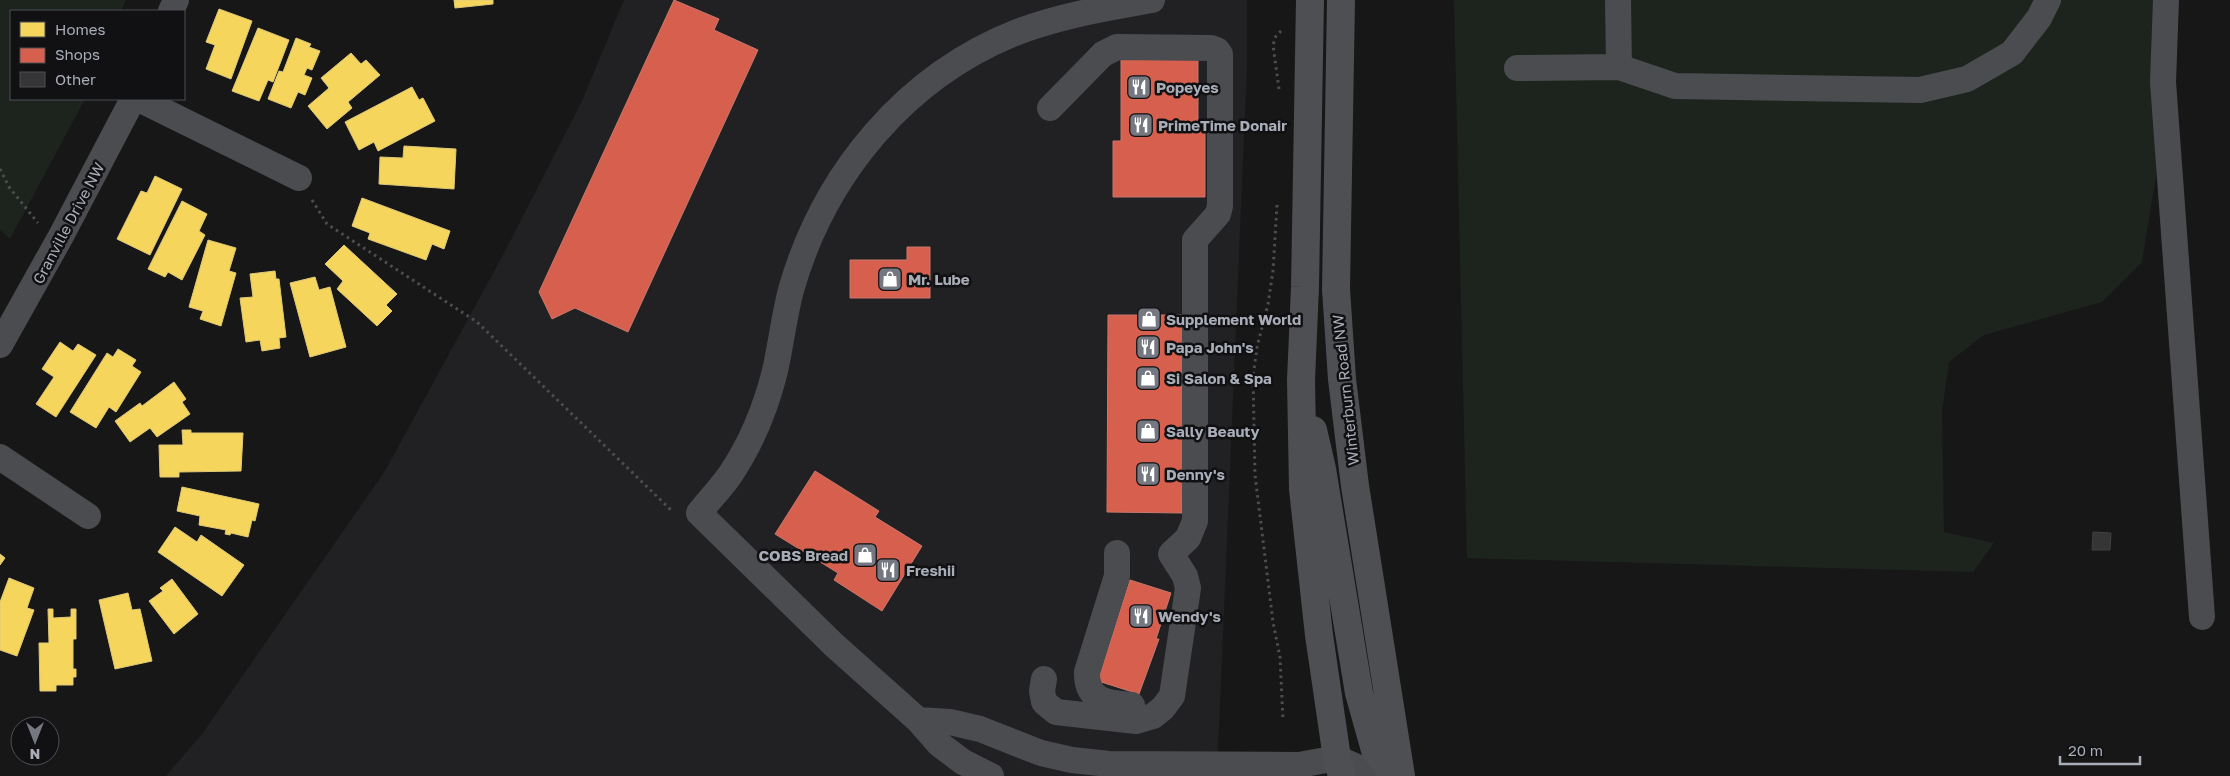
<svg xmlns="http://www.w3.org/2000/svg" width="2230" height="776" viewBox="0 0 2230 776" font-family="'Golos Text',sans-serif">
<rect width="100%" height="100%" fill="#171717"/>
<path fill="#212123" d="M624,0H1247V66L1217,776H166L202,734L385,471L503,255L581,103Z"/>
<path fill="#1d241e" d="M0,0H126L121,11H11V99H85L10,239L0,229Z
M1454,0H2153L2161,60L2159,158L2142,262L2102,302L1984,335L1949,362L1942,412L1944,532L1994,543L1973,572L1467,558Z"/>
<path fill="#f6d55c" stroke="#dfc978" d="M454,0H493V4L455,8Z
M219,9L252,21L231,79L206,69L215,45L206,42Z
M258,28L289,40L273,82L268,80L259,101L232,91Z
M296,38L311,44L309,47L320,51L312,70L307,68L304,75L312,78L305,95L298,92L291,108L268,99L279,71L283,72Z
M351,53L361,64L366,60L380,75L348,102L352,108L327,129L308,106L329,88L321,78Z
M412,87L419,100L423,98L435,121L378,151L374,142L359,150L345,122Z
M404,146L456,149L454,189L379,184L380,157L403,158Z
M155,176L182,189L150,255L117,239L141,191L147,193Z
M362,198L450,231L444,249L432,244L426,260L368,239L370,233L352,226Z
M182,201L207,214L199,231L205,235L182,280L168,272L165,277L148,269Z
M208,240L236,248L229,271L236,273L221,326L200,319L203,311L189,307Z
M344,245L397,294L386,305L392,311L377,326L337,289L343,281L325,264Z
M275,271L276,279H279L286,337L279,338L280,348L262,351L260,340L246,342L240,298L253,297L250,274Z
M315,277L319,290L330,287L346,347L310,357L290,283Z
M60,342L73,351L78,344L96,355L56,417L36,404L54,377L42,369Z
M118,349L136,360L132,366L141,372L116,412L109,407L96,428L70,412L107,353L113,357Z
M174,382L186,399L182,402L190,414L157,437L150,428L130,442L115,421L140,403L142,406Z
M182,430H191V433H243L241,471L179,472V477H160L159,445H183Z
M182,487L259,504L255,521L252,520L248,537L231,533L230,535L225,534L226,530L199,525L200,516L177,511Z
M175,527L197,542L201,535L244,565L222,596L158,552Z
M0,554L5,558L0,565Z
M9,578L34,588L27,608L34,610L17,656L0,650V602Z
M172,579L198,614L174,634L149,601L163,591L160,588Z
M128,593L132,610L140,609L152,661L115,669L99,600Z
M48,609H53V618L71,617V609H76V639H73V669H76V677H73V685H56V691H40L39,643H49Z"/>
<path fill="#d6604d" stroke="#c8776d" d="M674,0L719,19L714,30L758,50L628,332L575,308L552,319L539,292Z
M1121,58L1198,59V124H1205V197H1113V141H1121Z
M907,247H930V298H850V260H907Z
M1108,315H1184L1182,513L1107,512Z
M815,471L879,511L875,517L922,546L882,611L834,580L838,573L775,534Z
M1130,580L1171,593L1156,639H1159L1139,694L1098,681Z"/>
<path fill="#353536" stroke="#3f4043" d="M2093,532L2111,533L2110,550H2092Z"/>
<g fill="none" stroke-linecap="round" stroke-linejoin="round">
<path stroke="#4d4e52" stroke-width="3" stroke-dasharray="2.5 4" stroke-linecap="butt" d="M1279,89L1273,45L1276,36L1281,31
M0,169L9,187L38,223
M312,200L327,224L477,322L672,511
M1277,205L1273,271L1268,304L1257,347L1253,377L1255,475L1273,622L1280,657L1283,720"/>
<path stroke="#4b4c50" stroke-width="26" d="M1618,0L1619,67L1675,86L1920,90L1967,79L2012,53L2039,18L2048,0
M2166,0L2163,82L2202,617
M171,11L176,0
M1517,68L1619,67
M139,99L299,178
M0,345L61,236L133,99
M0,457L88,516
M1117,553V576L1087,672C1086,702 1109,703 1132,705
M1044,679L1042,691L1044,702L1056,712L1136,721L1153,716L1163,708L1172,696L1188,588L1185,576L1171,554L1188,538L1195,521V240L1218,214L1220,206V54L1217,50L1211,48L1117,47L1103,54L1050,108
M918,720L950,722L980,729L1041,753L1072,760L1109,764L1299,765L1337,758L1377,776
M991,776L963,762L939,744L918,720L834,645L699,513C709,500 721,488 730,475C751,444 766,407 775,371C781,344 784,317 791,290C824,174 906,75 1020,31C1063,15 1107,8 1152,0"/>
<path stroke="#4d4f52" stroke-width="28" d="M1310,0L1305,287L1301,380L1303,489L1319,635L1337,758L1342,776
M1341,0L1336,289L1342,379L1355,486L1401,776
M1313,430L1322,469L1359,693L1375,750L1394,776"/>
</g>
<defs>
<g id="restaurant-square" transform="scale(1.25)"><rect x="-9" y="-9" width="18" height="18" rx="4" fill="#757880" stroke="#111113"/><path d="M-5-6h1v4h1v-4h1v4h1v-4h1v5L-1.5 .5V6h-2V.5L-5-1ZM5-6V6H3V1.5H1.5Q1.5-4 5-6Z" fill="#fff"/></g>
<g id="shop-square" transform="scale(1.25)"><rect x="-9" y="-9" width="18" height="18" rx="4" fill="#757880" stroke="#111113"/><path d="M-5-2.5h2.3a2.7 3.5 0 0 1 5.4 0H5L5.5 6h-11ZM-1.5-2.5h3a1.5 2.3 0 0 0-3 0Z" fill="#fff"/></g>
</defs>
<g fill-rule="evenodd">
<use href="#restaurant-square" x="1139" y="87"/>
<use href="#restaurant-square" x="1141" y="125"/>
<use href="#shop-square" x="890" y="279"/>
<use href="#shop-square" x="1149" y="319"/>
<use href="#restaurant-square" x="1148" y="347"/>
<use href="#shop-square" x="1148" y="378"/>
<use href="#shop-square" x="1148" y="431"/>
<use href="#restaurant-square" x="1148" y="474"/>
<use href="#shop-square" x="865" y="555"/>
<use href="#restaurant-square" x="888" y="570"/>
<use href="#restaurant-square" x="1141" y="616"/>
</g>
<g text-anchor="middle" dominant-baseline="central" stroke-width="5" stroke-linejoin="round" paint-order="stroke">
<g font-size="15" font-weight="bold" fill="#a8adb8" stroke="#111113" text-anchor="start">
<text x="1156" y="87">Popeyes</text>
<text x="1158" y="125">PrimeTime Donair</text>
<text x="908" y="279">Mr. Lube</text>
<text x="1166" y="319">Supplement World</text>
<text x="1166" y="347">Papa John's</text>
<text x="1166" y="378">Si Salon &amp; Spa</text>
<text x="1166" y="431">Sally Beauty</text>
<text x="1166" y="474">Denny's</text>
<text x="848" y="555" text-anchor="end">COBS Bread</text>
<text x="906" y="570">Freshii</text>
<text x="1158" y="616">Wendy's</text>
</g>
<g font-size="15" fill="#a8adb8" stroke="#111113">
<text transform="translate(68 223) rotate(-62)">Granville Drive NW</text>
<text transform="translate(1345 390) rotate(-96)">Winterburn Road NW</text>
</g>
</g>
<rect x="10" y="10" width="175" height="90" fill="#111113" stroke="#4d4f55"/>
<rect x="20" y="22" width="25" height="15" fill="#f6d55c" stroke="#4d4f55"/>
<text x="55" y="35" font-size="15" fill="#a8adb8">Homes</text>
<rect x="20" y="48" width="25" height="15" fill="#d6604d" stroke="#4d4f55"/>
<text x="55" y="60" font-size="15" fill="#a8adb8">Shops</text>
<rect x="20" y="72" width="25" height="15" fill="#353536" stroke="#4d4f55"/>
<text x="55" y="85" font-size="15" fill="#a8adb8">Other</text>
<g transform="translate(35 741) rotate(180)"><circle r="24" fill="#111113" stroke="#4d4f55"/>
<path d="M0-4L9 19L0 12L-9 19Z" fill="#757880"/>
<text y="-8" font-size="14" font-weight="bold" text-anchor="middle" fill="#a8adb8">N</text>
</g>
<path d="M2060 756v8h80v-8" fill="none" stroke="#a8adb8" stroke-width="2.5"/>
<text x="2068" y="756" font-size="15" fill="#a8adb8" stroke="#111113" stroke-width="4" paint-order="stroke">20 m</text>
</svg>
